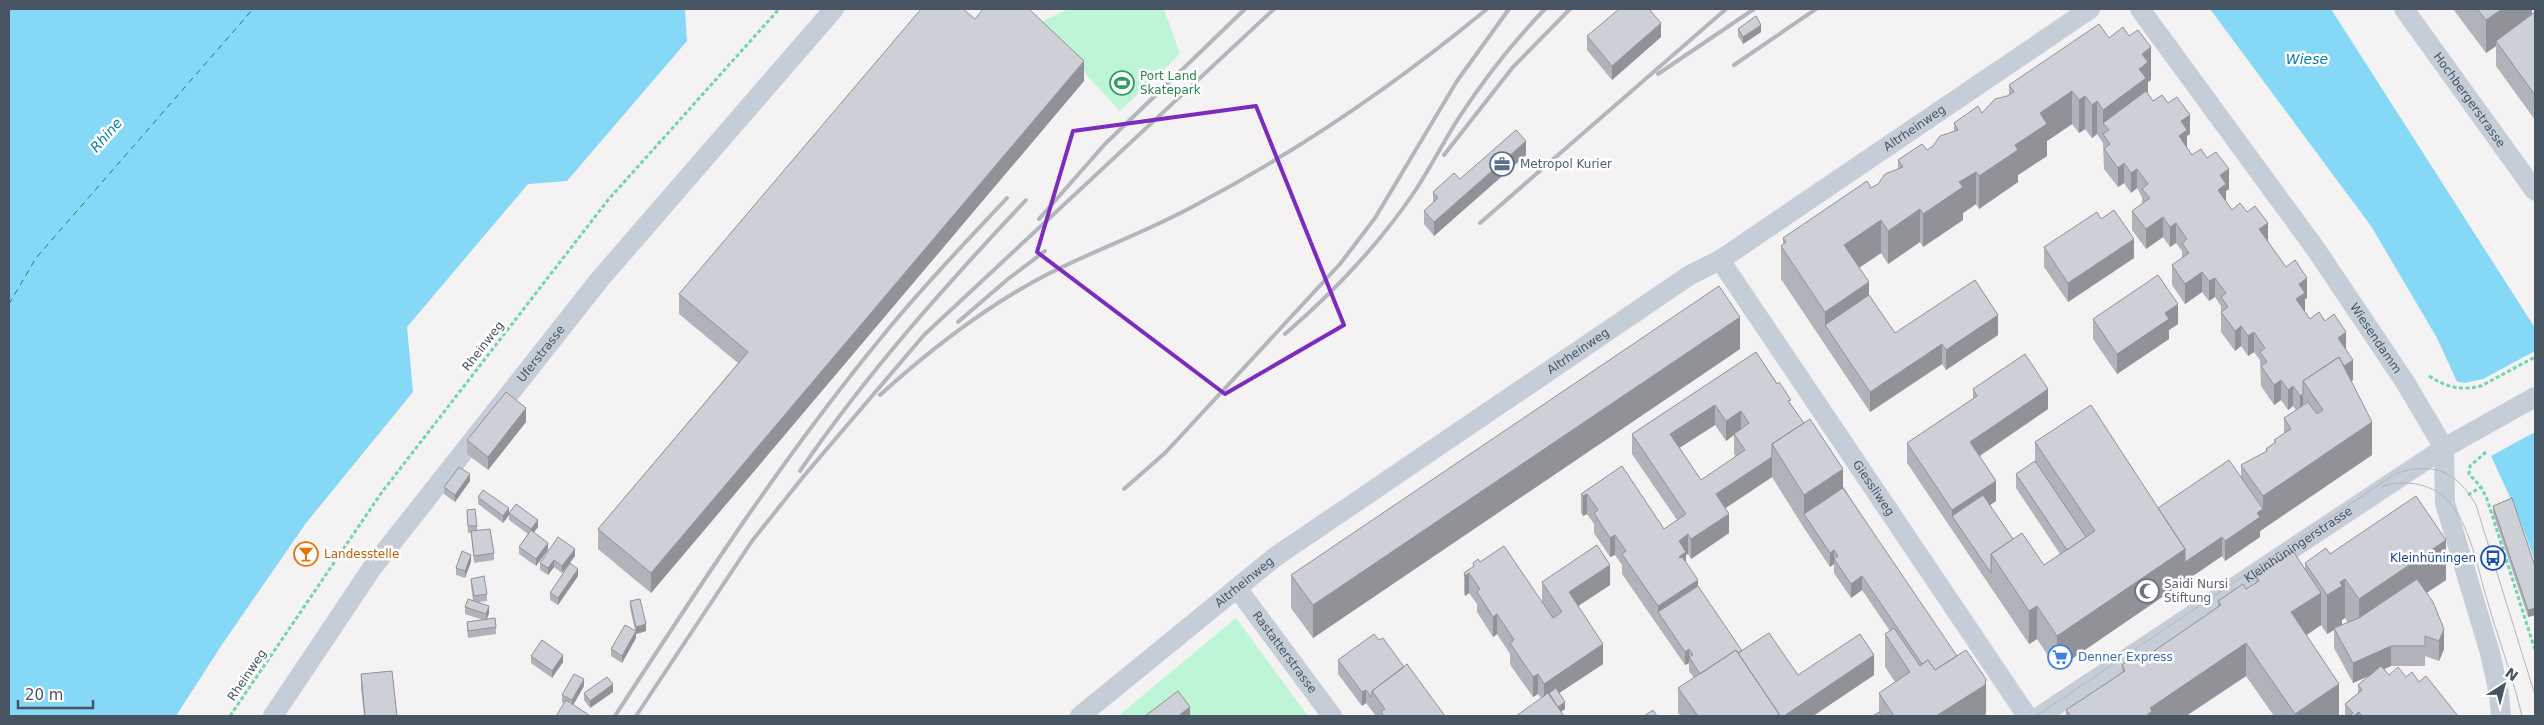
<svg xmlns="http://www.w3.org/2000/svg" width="2544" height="725" viewBox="0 0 2544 725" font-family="'DejaVu Sans',sans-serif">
<rect width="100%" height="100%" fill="#f4f2f2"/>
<path fill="#bef5d6" d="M1069,9H1164L1180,54L1120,111L1038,23Z
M1236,618L1308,716H1118Z"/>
<path fill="#86d9f6" d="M9,9H685L687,41L567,181L528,184L407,327L413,392L306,523L221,646L176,716H9Z
M2210,9H2331L2535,328V561L2519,517L2437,338L2371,226Z"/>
<path fill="#f4f2f2" d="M2535,351V432L2491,456L2478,436L2453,381L2465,383L2483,379Z"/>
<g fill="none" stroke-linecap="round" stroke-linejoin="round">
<path stroke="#027fab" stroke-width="1" stroke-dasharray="6 5" stroke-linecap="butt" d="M9,304L36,258L253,9"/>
<path stroke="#71d7aa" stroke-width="3" stroke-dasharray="4 2.5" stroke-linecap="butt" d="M2429,376C2446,387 2461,391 2481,386L2535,357
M2486,452L2470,466L2469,474L2481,487L2487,499L2535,650
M2468,495L2481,487
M230,716L382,492L608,200L779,9"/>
<g stroke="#c5cdd8" stroke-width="20">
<path id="s1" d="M2140,9L2315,248L2405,382L2444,448L2445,503L2490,653L2499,694L2501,716"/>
<path id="s2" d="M2404,9L2535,191"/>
<path id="s3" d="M1720,260L2027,716"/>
<path id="s4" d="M1237,588L1332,716"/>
<path id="s5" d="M273,716L372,568L600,279L834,9"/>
<path id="s6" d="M1080,716L1275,557L1690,275L1720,260L2090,9"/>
<path id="s7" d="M2040,716L2444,448L2535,397"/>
</g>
<path stroke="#b3b6bd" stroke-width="1" d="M2382,487C2404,478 2436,484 2451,504C2472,531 2478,571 2488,603C2499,641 2513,678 2522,716
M2036,716L2395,474C2432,461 2457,471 2476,505L2535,695"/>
<path stroke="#b3b6bd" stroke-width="4" d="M1734,65L1816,9
M1658,74L1754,9
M1444,155L1513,67L1570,9
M1039,219L1105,144L1245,9
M1480,223L1726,9
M958,322L1008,279L1045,251
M1285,334C1335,291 1378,246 1415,191C1430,168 1443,143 1458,119C1484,79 1512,43 1545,9
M880,395C932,348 986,306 1048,274C1095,250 1146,232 1192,207C1297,152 1396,84 1487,9
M800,471C867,373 945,286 1026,200
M1124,489L1165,453L1340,264L1375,218L1457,81L1509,9
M615,716C700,585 785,454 885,333C923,286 966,242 1007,198
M636,716L752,541L803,477L924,335L1274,9"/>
</g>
<path fill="#b1b3ba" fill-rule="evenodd" d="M2453,9H2532V14L2535,12V120L2496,66V46L2486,53Z
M975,19L1084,81L651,593L598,549V529L738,363L679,314V294Z
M1738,29L1761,32L1743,44L1738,36Z
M1587,36L1661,37L1612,80L1587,50Z
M2109,38L2151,80L2148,82V94L2153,101L2190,134L2187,136V148L2192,155L2229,189L2226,191V203L2232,210L2268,242L2307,298L2305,299V311L2310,319L2346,350L2353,380L2351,381L2372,455L2260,531V537L2225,561L2222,556L2057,669L2037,639L2029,644L1907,463V443L1973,399V389L2048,409L1980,456L1996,501L1990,505L2013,539L2044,565L2060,554L2016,488V474L2035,461V442L2158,508L2241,478V465L2266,452V449L2274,443V440L2284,434V418L2296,410L2293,406L2288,410L2281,400L2274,405L2261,386L2260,360L2254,352L2248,356L2241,346L2235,351L2221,332V306L2215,297L2209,301L2202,292L2185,304L2172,285V265L2182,258V251L2176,243L2170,247L2163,237L2146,249L2132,230V211L2142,204V197L2137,188L2131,193L2124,183L2118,187L2104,169L2103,143L2097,134L2092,138L2085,129L2079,133L2072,124L2047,141V156L2018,175V182L1979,209L1976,204L1963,213V220L1923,247L1920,242L1888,264L1881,253L1859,268L1869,295L1895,333L1998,335L1946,370L1942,364L1870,412L1781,279V246L1783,245V238L1878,184L1898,169V160L1927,150L1933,146L1954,131V123L1982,113L2009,95V85Z
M1526,155L1434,236L1424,224V211L1433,203V192L1460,179Z
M2101,219L2134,258L2068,302L2044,267V247Z
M2093,319L2178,324L2169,330V339L2117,374L2093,339Z
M1740,349L1313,638L1291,608V575Z
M1756,352L1791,404L1986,712L1985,716H1873L1879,712V693L1895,682L1885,667V634L1890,631L1862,590L1851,598L1834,573V564L1830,567L1804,528L1772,477L1726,508L1729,533L1691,559L1688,554L1686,555V563L1698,586L1742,651L1798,675H1874L1813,716H1681L1678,713V688L1694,678L1689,671V663L1685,665L1622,574V565L1615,555L1610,557L1594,533V524L1587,514L1583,516L1581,513V494L1622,466L1664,529L1677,520L1632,454V434ZM1715,425L1726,441L1734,435V454L1736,457L1701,480L1679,448Z
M526,422L488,470L467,454V440Z
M470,481L455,502L444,494V487Z
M478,497L509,515L503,523L478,504Z
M2493,506L2535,566V615L2528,617L2493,513Z
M467,510L477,526V530L494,553V560L474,563L471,533H468Z
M509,513L538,527L534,532L548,550L536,566L519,554V547L528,534L509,520Z
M2330,554L2446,580L2426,593L2444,649L2439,661L2425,656V666H2391L2384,669L2389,675L2406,677L2419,682L2458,716H2345V704L2358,693V685L2369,676L2353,683L2334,648V630L2327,634L2321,625L2307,635L2339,716H2274L2246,676L2186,716H2066V710L2122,672V665L2138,662L2218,608V601L2246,589L2256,583V576L2305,569V563ZM2345,618L2348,623L2340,626L2342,625V620Z
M575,556L562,573L554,567L548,575L540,570V563Z
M471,562L465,578L456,575V568Z
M1480,562L1542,602V582L1610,585L1578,606L1603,664L1559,693L1565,709L1541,698L1538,694L1533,697L1511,666L1510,663V654L1497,634L1493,637L1477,612V604L1469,593L1465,596L1464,593V573L1473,567V563Z
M578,576L558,605L550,600V593Z
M471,579L487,594V601L479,602L489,613L487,619L496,627V634L468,638L467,629V622L483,620L465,614V607L473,601L471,586Z
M630,601L646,631L636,634V638L622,663L611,656V649L635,630L630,608Z
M1379,640L1404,667L1445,716H1376L1366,703L1362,706L1338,674V660Z
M531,656L563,662L552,678L531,663Z
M361,674L397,716H364L361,688Z
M584,686L573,705L589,716L562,702V695Z
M613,692L590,708L584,700V693Z"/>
<path fill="#909297" d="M2502,9H2532V19L2496,41V46L2486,53V20Z
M1661,23V37L1612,80V66Z
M1761,25V32L1743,44V37Z
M2151,47V80L2148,82V95L2103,123V110L2139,69L2142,54Z
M1084,61V81L651,593V573Z
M2072,91V124L2047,141V156L2018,175V182L1979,209V176L2040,113Z
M2085,96V129L2079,133V100Z
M2097,101V134L2092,138V105Z
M2190,115V134L2187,136V150L2179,136L2181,121Z
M1526,141V155L1434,236V222Z
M2124,163V183L2118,187V168Z
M2137,169V188L2131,193V173Z
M2229,169V189L2226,191V204L2218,190L2220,175Z
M1976,172V204L1963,213V220L1923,247V214L1959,182Z
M1920,209V242L1888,264V231Z
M2163,217V237L2146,249V229Z
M1881,220V253L1844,278V245Z
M2176,223V243L2170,247V227Z
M2268,223V243L2259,229Z
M2134,239V258L2068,302V283Z
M2202,272V292L2185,304V284Z
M2215,278V297L2209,301V281Z
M2307,278V298L2305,299V313L2296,299L2299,284Z
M1869,282V315L1825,325V345V312Z
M2178,304V324L2169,330V339L2117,374V354L2165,313Z
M1998,315V335L1946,370V350Z
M1740,317V349L1313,638V605Z
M2241,326V346L2235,351V331Z
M2254,332V352L2248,356V336Z
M2346,332V352L2338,338Z
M1942,344V364L1870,412V392Z
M2353,360V380L2318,404L2309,390Z
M2281,380V400L2274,405V385Z
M2293,386V406L2288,410V390Z
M2048,389V409L1970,462V442Z
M2303,394V414L2300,416V396Z
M1715,405V425L1670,454V434Z
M526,408V422L488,470V457Z
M1741,411V431L1734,434V435L1726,441V421Z
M2372,422V455L2260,531V537L2225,561V541L2257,513L2263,509V496Z
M1772,457V477L1716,514V494Z
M1843,469V501L1804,514V495Z
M470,474V481L455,502V495Z
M1996,481V501L1959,526L1952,516V510Z
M1587,494V514L1583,516V496Z
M509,508V515L503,523V516Z
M1729,514V533L1691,559V539Z
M538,520V527L531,536V529Z
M1688,534V554L1686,555V572L1679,577V541Z
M1615,535V555L1610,557V538Z
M2222,537V556L2057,669V636L2185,549Z
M2446,540V580L2359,638V599Z
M548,543V550L536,566V559Z
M575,549V556L562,573V566Z
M1834,550V564L1830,567V553Z
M471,555V562L465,578V571Z
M554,560V567L548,575V568Z
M1610,565V585L1569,612V592Z
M578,569V576L558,605V598Z
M1469,573V593L1465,596V576Z
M1862,576V590L1851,598V584Z
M2345,579V618L2342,620V625L2327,634V595L2340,582Z
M1698,580V600L1658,613V606Z
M2321,593V625L2291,645V612Z
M489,606V613L486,621V614Z
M2037,606V639L2029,644V611Z
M2535,608V615L2528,617V610Z
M1497,614V634L1493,637V617Z
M646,624V631L636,634V638L622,663V656L636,631V627Z
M2444,629V649L2439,661V641Z
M2246,643V676L2186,716H2146L2150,708Z
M1603,644V664L1544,703V684Z
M2391,646V666L2353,683V663Z
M1689,649V663L1685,665V652Z
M563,655V662L552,678V671Z
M1874,655V675L1813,716H1784Z
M1538,674V694L1533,697V677Z
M584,679V686L572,707V700Z
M1986,679V712L1985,716H1936Z
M613,684V692L590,708V701Z
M2339,684V716H2295V714Z
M1366,690V703L1362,706V692Z
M1565,702V709L1555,716V709Z
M1190,707V716H1178Z
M2359,712V716H2354Z"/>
<path fill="#ced0d8" stroke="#909297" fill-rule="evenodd" d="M921,9H963L975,19L983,9H1029L1084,61L651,573L598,529L748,352L679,294Z
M1619,9H1649L1661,23L1612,66L1587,36Z
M2477,9H2502L2486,20Z
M2535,12V95L2496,41Z
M1756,16L1761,25L1743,37L1738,29Z
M2099,24L2109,38L2123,27L2129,36L2138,30L2151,47L2142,54L2148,62L2139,69L2146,78L2103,110L2097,101L2092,105L2085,96L2079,100L2072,91L2040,113L2047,124L2015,145L2018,150L1979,176L1976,172L1959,182L1963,187L1923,214L1920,209L1888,231L1881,220L1844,245L1869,282L1825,312L1781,246L1786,242L1783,238L1867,181L1871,188L1878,184L1885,174L1903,167L1898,160L1922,144L1927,150L1933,146L1940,136L1958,130L1954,123L1978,106L1982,113L1995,99L2007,96L2014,92L2009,85Z
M2146,91L2153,101L2162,95L2168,103L2177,97L2190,115L2181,121L2187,130L2179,136L2192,155L2201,149L2207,158L2216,152L2229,169L2220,175L2226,184L2218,190L2232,210L2240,203L2247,212L2255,206L2268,223L2259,229L2286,267L2295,260L2307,278L2299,284L2305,293L2296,299L2310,319L2319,312L2325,321L2334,314L2346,332L2338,338L2353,360L2344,366L2339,357L2303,381V394L2300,396L2293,386L2288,390L2281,380L2274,385L2261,366L2267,362L2260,352L2265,348L2254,332L2248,336L2241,326L2235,331L2221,312L2228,307L2221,297L2226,293L2215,278L2209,281L2202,272L2185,284L2172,265L2189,253L2182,243L2187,239L2176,223L2170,227L2163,217L2146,229L2132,211L2150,198L2142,189L2148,184L2137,169L2131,173L2124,163L2118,168L2104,149L2110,144L2103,134L2109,130L2103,123Z
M1516,130L1526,141L1434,222L1424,211L1438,198L1433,192L1454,173L1460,179Z
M2114,210L2134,239L2068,283L2044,247L2097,212L2101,219Z
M2158,275L2178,304L2165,313L2169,319L2117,354L2093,319Z
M1975,280L1998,315L1946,350L1942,344L1870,392L1825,325L1869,295L1895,333Z
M1719,286L1740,317L1313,605L1291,575Z
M1756,352L1777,384L1779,382L1791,400L1788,401L1804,423L1772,444V457L1716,494L1729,514L1691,539L1688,534L1679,541L1686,552L1679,557L1683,558L1698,580L1658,606L1622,554L1626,551L1615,535L1610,538L1594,513L1598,510L1587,494L1583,496L1581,494L1622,466L1664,529L1686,514L1632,434ZM1715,405L1726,421L1741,411L1749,423L1734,434L1745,450L1701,480L1670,434Z
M2025,354L2048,389L1970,442L1996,481L1952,510L1907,443L1977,396L1973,389Z
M2339,357L2372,422L2263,496L2241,465L2267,451L2266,449L2276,442L2274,440L2291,429L2284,418L2308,402L2317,414L2323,410L2303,381Z
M506,392L526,408L488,457L467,440Z
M2091,405L2185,549L2057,636L2037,606L2029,611L1991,554L2022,533L2044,565L2095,531L2035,442Z
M1810,419L1843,469L1804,495L1772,444Z
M2229,460L2263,509L2257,513L2260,517L2225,541L2222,537L2185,562V549L2158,508Z
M2035,461L2086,537L2067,550L2016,474Z
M459,467L470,474L455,495L444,487Z
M1843,488L1957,656L1935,670L1928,660L1922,664L1862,576L1851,584L1834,559L1838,556L1834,550L1830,553L1804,514Z
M483,490L509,508L503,516L478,497Z
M1983,495L2013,539L1991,554V573L1952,516Z
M2416,496L2446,540L2359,599L2345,579L2340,582L2342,586L2327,595L2305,563L2326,548L2330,554Z
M2512,498L2535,566V608L2528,610L2493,506Z
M516,504L538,520L531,529L509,513Z
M475,509L477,526H468L467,510Z
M490,529L494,553L474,556L471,531Z
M531,530L548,543L536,559L519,547Z
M558,537L575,549L562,566L554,560L548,568L540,563Z
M1597,545L1610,565L1569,592L1603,644L1544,684L1538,674L1533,677L1510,643L1514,640L1497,614L1493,617L1477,592L1480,589L1469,573L1465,576L1464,573L1474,566L1473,563L1478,559L1480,562L1504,546L1553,618L1562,612L1542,582Z
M462,551L471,555L465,571L456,568Z
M2293,551L2321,593L2291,612L2339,684L2295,714L2246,643L2150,708L2152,711L2146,716H2071L2066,710L2125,671L2122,665L2135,657L2138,662L2221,605L2218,601L2243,584L2246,589L2259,581L2256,576Z
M570,563L578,569L558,598L550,593Z
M484,576L487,594L474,596L471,579Z
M2417,579L2433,602L2444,629L2439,641L2425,636V646H2391L2353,663L2334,628L2359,618Z
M1698,586L1742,651L1738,653L1736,650L1700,674L1689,657L1693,655L1689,649L1685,652L1658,612Z
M468,599L489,606L486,614L465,607Z
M640,599L646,624L636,627L630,601Z
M495,618L496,627L468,631L467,622Z
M625,625L636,631L622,656L611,649Z
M1894,628L1920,666L1928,660L1935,670L1966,650L1986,679L1985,685L1936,716H1894L1879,693L1910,672L1885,634Z
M1769,633L1798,675L1860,634L1874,655L1784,716H1779V714L1738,653Z
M1374,634L1379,640L1383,638L1404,667L1372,691L1371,697L1366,690L1362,692L1338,660Z
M542,640L563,655L552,671L531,656Z
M1736,650L1779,714L1776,716H1698L1678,688Z
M1407,664L1445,716H1384L1381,712L1385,709L1372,691Z
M2381,666L2389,675L2398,667L2406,677L2412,672L2419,682L2426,676L2458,716H2362L2359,712L2354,716H2350L2353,713L2345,704L2362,690L2358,685Z
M392,671L397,716H365L361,674Z
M574,674L584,679L572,700L562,695Z
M607,677L613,684L590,701L584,693Z
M1556,688L1565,702L1558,707L1549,693Z
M1178,691L1190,707L1178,716H1145Z
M1548,693L1564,716H1516Z
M566,700L589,715V716H556Z
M1653,710L1657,716H1644Z
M1879,712L1881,716H1873Z"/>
<path fill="none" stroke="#7b2cbf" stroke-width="4" stroke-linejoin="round" d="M1256,106L1344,325L1225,394L1037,252L1073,131Z"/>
<defs>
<g id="stadium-ring" transform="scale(1.25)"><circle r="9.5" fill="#fff" stroke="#2e9e5b" stroke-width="1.5"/><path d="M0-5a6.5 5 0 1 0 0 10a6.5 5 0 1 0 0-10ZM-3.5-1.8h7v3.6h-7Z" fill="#2e9e5b"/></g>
<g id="office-ring" transform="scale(1.25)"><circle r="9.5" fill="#fff" stroke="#5c6f8a" stroke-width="1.5"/><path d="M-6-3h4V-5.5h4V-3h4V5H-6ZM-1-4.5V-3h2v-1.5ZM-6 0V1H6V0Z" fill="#5c6f8a"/></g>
<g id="bar-ring" transform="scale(1.25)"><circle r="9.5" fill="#fff" stroke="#e8710a" stroke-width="1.5"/><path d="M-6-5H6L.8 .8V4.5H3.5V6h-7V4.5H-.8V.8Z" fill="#e8710a"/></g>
<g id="bus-ring" transform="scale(1.25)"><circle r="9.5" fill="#fff" stroke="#1a4fb4" stroke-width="1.5"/><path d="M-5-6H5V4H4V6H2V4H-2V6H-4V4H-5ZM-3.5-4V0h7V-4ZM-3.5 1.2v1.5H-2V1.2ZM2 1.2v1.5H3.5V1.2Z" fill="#1a4fb4"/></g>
<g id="mosque-ring" transform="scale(1.25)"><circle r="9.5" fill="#fff" stroke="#6b7280" stroke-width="1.5"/><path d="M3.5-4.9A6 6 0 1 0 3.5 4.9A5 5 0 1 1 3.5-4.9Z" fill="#6b7280"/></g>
<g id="supermarket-ring" transform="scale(1.25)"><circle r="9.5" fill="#fff" stroke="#3f7fe0" stroke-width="1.5"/><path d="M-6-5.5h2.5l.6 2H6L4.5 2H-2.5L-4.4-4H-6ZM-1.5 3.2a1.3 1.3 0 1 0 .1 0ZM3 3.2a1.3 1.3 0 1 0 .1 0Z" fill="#3f7fe0"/></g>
</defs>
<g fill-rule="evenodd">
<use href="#stadium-ring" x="1122" y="83"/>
<use href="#office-ring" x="1502" y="164"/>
<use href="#bar-ring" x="306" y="554"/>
<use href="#bus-ring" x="2493" y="558"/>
<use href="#mosque-ring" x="2147" y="591"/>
<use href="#supermarket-ring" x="2060" y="657"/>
</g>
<g text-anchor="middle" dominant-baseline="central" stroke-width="5" stroke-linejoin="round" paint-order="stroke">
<g font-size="12" fill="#27864d" stroke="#fff" text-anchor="start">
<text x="1140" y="76">Port Land<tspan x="1140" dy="14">Skatepark</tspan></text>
</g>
<g font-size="12" fill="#475462" stroke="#fff">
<text stroke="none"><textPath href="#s2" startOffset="112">Hochbergerstrasse</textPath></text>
<text stroke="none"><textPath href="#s6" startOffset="1022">Altrheinweg</textPath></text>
<text stroke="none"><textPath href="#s1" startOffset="405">Wiesendamm</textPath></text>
<text transform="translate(483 346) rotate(-52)">Rheinweg</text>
<text stroke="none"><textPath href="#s6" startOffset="618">Altrheinweg</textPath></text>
<text stroke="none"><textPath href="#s5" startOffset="451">Uferstrasse</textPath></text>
<text stroke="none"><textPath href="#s3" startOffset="275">Giessliweg</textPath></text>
<text stroke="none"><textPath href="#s7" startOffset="310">Kleinhüningerstrasse</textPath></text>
<text stroke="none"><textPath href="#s6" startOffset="212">Altrheinweg</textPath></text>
<text stroke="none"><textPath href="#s4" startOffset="80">Rastatterstrasse</textPath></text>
<text transform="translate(247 675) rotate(-56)">Rheinweg</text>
</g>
<g font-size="12" fill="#4e5e75" stroke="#fff" text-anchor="start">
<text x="1520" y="164">Metropol Kurier</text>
</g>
<g font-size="12" fill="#c56008" stroke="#fff" text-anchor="start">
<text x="324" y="554">Landesstelle</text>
</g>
<g font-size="12" fill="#164399" stroke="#fff" text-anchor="end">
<text x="2476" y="558">Kleinhüningen</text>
</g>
<g font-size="12" fill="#5b616d" stroke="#fff" text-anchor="start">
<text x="2164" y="584">Saidi Nursi<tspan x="2164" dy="14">Stiftung</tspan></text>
</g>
<g font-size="12" fill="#366cbe" stroke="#fff" text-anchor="start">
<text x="2078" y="657">Denner Express</text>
</g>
<g font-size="14" font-style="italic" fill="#027fab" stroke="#fff">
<text x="2307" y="59">Wiese</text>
<text transform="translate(106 135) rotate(-49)">Rhine</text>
</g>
</g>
<rect width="2544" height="725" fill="none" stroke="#475462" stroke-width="20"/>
<g transform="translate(2504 685) rotate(36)" stroke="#ffffff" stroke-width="4" paint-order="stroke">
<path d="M0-4L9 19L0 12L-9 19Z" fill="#475462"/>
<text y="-8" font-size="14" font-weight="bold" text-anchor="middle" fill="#475462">N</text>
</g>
<path d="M18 700v8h75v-8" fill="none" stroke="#475462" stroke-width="2.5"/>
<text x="25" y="700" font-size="15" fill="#475462" stroke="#ffffff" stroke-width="4" paint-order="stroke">20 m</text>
</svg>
